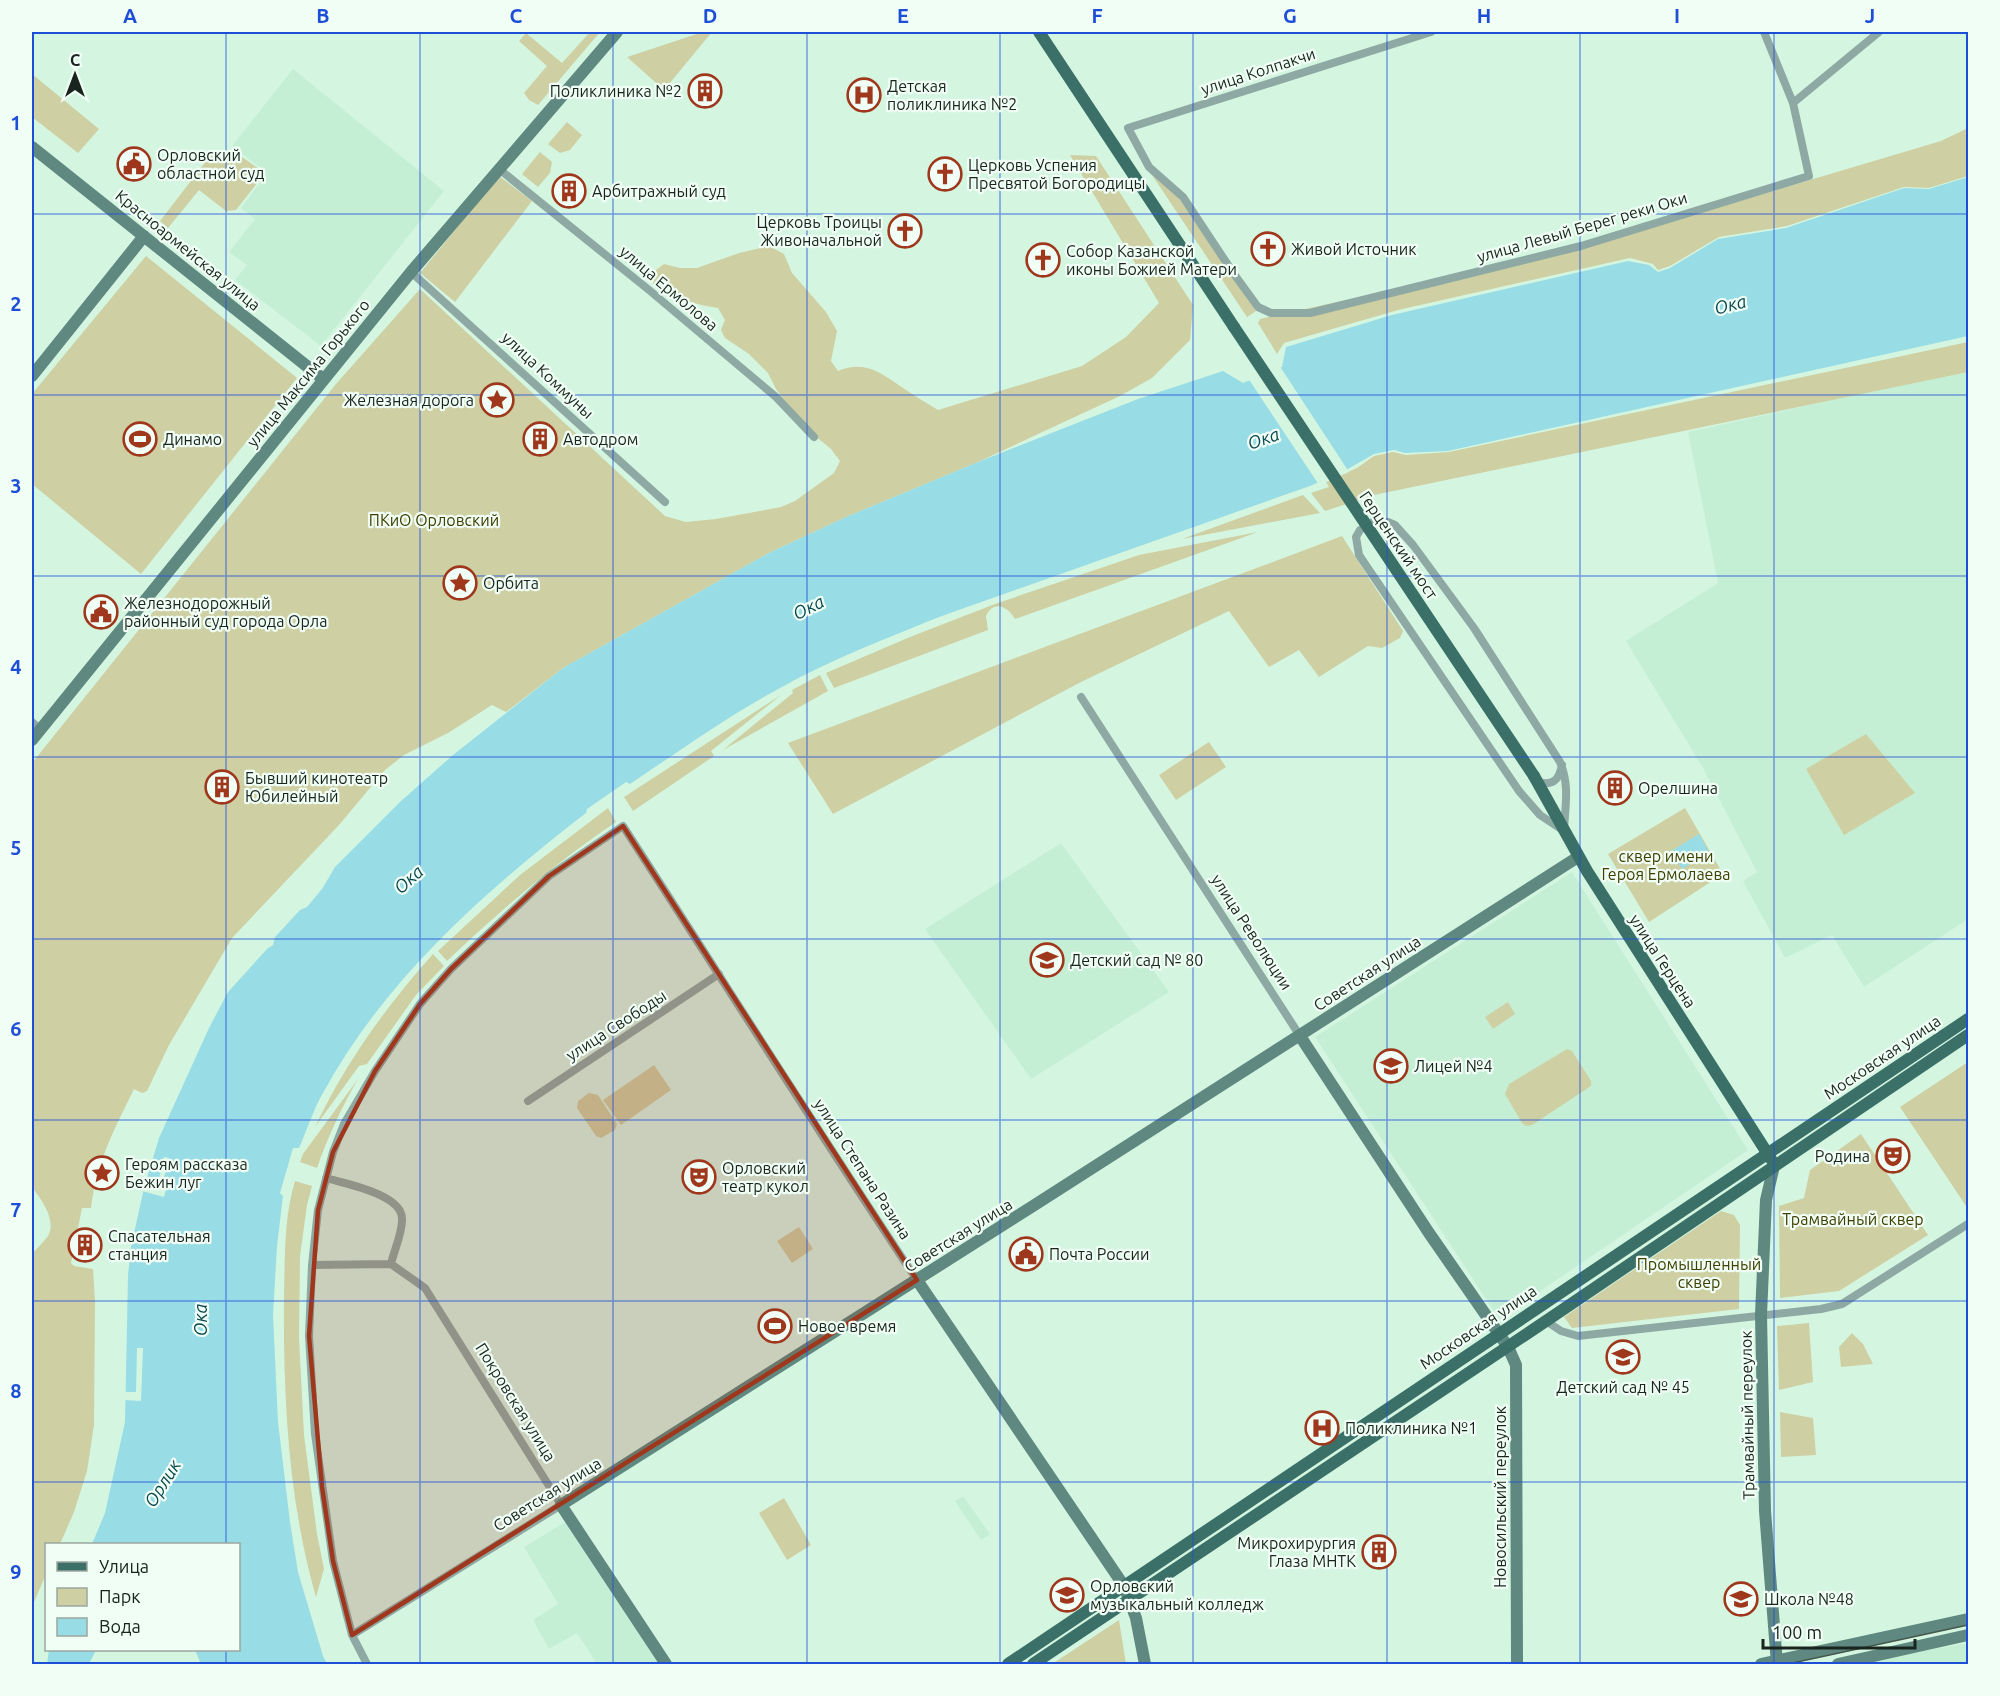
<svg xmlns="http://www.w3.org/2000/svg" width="2000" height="1696" viewBox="0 0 2000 1696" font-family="Ubuntu,sans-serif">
<rect width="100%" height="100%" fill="#d4f6e1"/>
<path fill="#c5efd5" d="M293,69L444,191L321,346L235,280L247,265L229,252L255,219L241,208L267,173L232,146Z
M1968,370V919L1864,987L1832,935L1785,958L1743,881L1757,872L1703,768L1626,641L1718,583L1688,432Z
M1061,843L1169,992L1031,1079L925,929Z
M1572,872L1748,1150L1499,1319L1315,1037Z
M963,1496L990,1534L981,1540L955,1501Z
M567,1521L659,1664H597L577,1633L549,1649L533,1620L558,1604L524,1547Z
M1968,1643V1664H1862L1913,1653Z"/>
<path fill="#cecfa2" d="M590,32H600L538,105L529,100L524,93L547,66L519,41L526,33L562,63Z
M703,32H712L664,90L627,57Z
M32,74L99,129L78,153L32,117Z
M567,122L582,135L570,150L560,153L548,144Z
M1968,128V176L1929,188L1904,187L1787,226L1719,237L1670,266L1658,270L1653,264L1630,258L1398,310L1284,343L1277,354L1258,323L1260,319L1582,248L1941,141Z
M214,151C224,157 222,160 235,164L242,157L265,173L236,210L226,211L199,190L168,228L160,221Z
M540,152L552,162L550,173L538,187L522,174Z
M1070,155L1096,156L1193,305L1190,340L1152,378L1120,396L978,462L846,517L769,553L563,668L506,712L492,705L448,733L404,755L385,770L339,825L232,938L169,1045L147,1091L142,1093L134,1089C114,1130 97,1161 91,1208H82L71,1263L74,1266L93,1269L95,1301L94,1425L87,1471L74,1512L60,1544H46V1574L32,1607V1254C37,1248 44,1242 48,1236C57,1220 41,1199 32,1187V763L336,384L420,289L665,516L686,522L716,519L781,507L795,501L834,473L840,461L831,449L803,426L776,389L768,373L749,354L725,338L721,330L725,320L718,308C693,305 674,296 653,284L656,270L664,264L680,268H697L739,253L769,246L784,254L792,273L826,312L837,331L831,361L838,371C867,359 883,375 906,390C916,397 927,403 938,410L1082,366L1126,337L1159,303Z
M1150,172L1178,197L1256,311L1247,317Z
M499,176L532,201L455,302L420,273Z
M146,256L297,378L141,574L32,484V394Z
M1968,342V372L1374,495L1325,511L1311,493L1329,487L1326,482L1357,468L1374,456L1393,452L1406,455L1449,452Z
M1303,495L1320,513L1182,539Z
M1258,532L1015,619C1008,607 994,599 986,616L988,630L834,688L826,673L910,637L995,604L1139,555Z
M1342,536L1403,631L1400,638L1382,648L1368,646L1319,677L1299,650L1269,667L1229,611L1081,682L833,814L788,743Z
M820,675L828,691L723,750L793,693L792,690Z
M781,695L711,751L714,756L633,811L624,797Z
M1866,734L1915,793L1844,835L1806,769Z
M1209,742L1226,767L1176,800L1159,775Z
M608,808L616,822C555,863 501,910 447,961L438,951L520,875Z
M1685,808L1723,874L1649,922L1608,854Z
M433,954L444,966L416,995L367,1064L359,1066L315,1127C346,1062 385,1008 433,954Z
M1508,1002L1515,1014L1493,1029L1485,1017Z
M1567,1049L1572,1051L1591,1081V1086L1532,1125L1526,1126L1522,1123L1505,1094L1509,1084Z
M1968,1062V1209L1900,1107Z
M654,1065L671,1090L621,1125L603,1100Z
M358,1079C342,1107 328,1136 317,1168L300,1162L303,1154Z
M589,1093L598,1095L617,1124L615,1130L601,1138L596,1136L577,1108L578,1101Z
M1861,1134L1928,1235L1839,1291L1780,1298L1779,1206L1804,1198L1810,1170Z
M295,1181L312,1186L307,1205L300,1256L299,1338L304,1435L317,1534L324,1569L316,1597C288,1500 283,1395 284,1294C285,1256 284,1217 295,1181Z
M1721,1211L1734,1215L1740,1225L1739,1309L1572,1328L1564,1317Z
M799,1227L813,1249L792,1263L777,1241Z
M1809,1323L1813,1382L1779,1390L1777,1326Z
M1852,1333L1863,1344L1873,1364L1841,1367L1839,1347Z
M1780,1412L1813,1418L1816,1455L1781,1457Z
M784,1498L811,1545L787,1560L759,1513Z
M1119,1620L1126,1664H1052Z"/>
<path fill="#98dce5" d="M1968,177V336L1448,451L1405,453L1394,450L1374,454L1346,470L1310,486L939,617C885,639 830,660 780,688C728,716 679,751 630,784L626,782L587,809L586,813C485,891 385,979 323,1093C313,1110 307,1130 299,1148H293L280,1193L283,1196L277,1246L273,1315L278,1422L290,1522L298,1572L323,1656L327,1664H201L195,1650H238V1544H92L105,1513L125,1422L128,1275L131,1247L144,1188L159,1138L209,1028L228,992L267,949L273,945L275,937L300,910L307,907L322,889L335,867L401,801L453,755L563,668L769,553L846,517L978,462L1138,399L1223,371L1243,383L1282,367L1286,347L1392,315L1628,261L1649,265L1658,272L1670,268L1718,239L1786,228L1904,188L1929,189Z
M1699,834L1709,852L1682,869L1671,851Z
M49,1650H96L89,1664H47Z"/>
<path fill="#d4f6e1" d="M1279,365L1349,472L1319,485L1248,378Z
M164,1157L169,1158L164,1177L169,1178L164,1197L142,1191L143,1184L157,1187Z
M137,1348H143L141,1401L123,1400V1392H136Z"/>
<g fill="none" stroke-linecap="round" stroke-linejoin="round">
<path stroke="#8ea9a3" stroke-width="8" d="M1431,32L1128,128L1149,167L1183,197L1234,274L1258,307L1271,313H1310L1581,246L1809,176L1793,103L1764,32
M1793,103L1879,32
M499,169L649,290L776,397L814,437
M411,272L665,502
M1374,521L1388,522L1395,525L1413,545L1474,628L1560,762C1570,786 1565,806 1564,831L1540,815L1519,791L1359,555L1356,537L1360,530Z
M1081,697L1300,1036
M32,722L40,729
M1538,782C1553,786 1559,780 1562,765
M528,1101L719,974
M326,1178C346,1184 401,1194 402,1218C403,1232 394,1250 391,1264
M312,1265L391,1264L425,1288L561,1505L352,1635
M1546,1321L1561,1331L1578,1336L1821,1309L1842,1304L1968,1224
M367,1664L352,1635L333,1561L315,1434L309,1336L312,1265L318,1210L333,1152L344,1124L375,1071L420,1004L451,969L549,876L623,826C721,977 817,1130 917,1280"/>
<path stroke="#5f8880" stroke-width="12" d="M32,147L323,379
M32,376L144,236
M32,740L411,272L617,32
M1300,1036L1429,1233L1508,1347L1516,1365L1517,1664
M1774,1166L1766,1200L1761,1315L1765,1511L1777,1664
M917,1280L1124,1586L1136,1618L1145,1664
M666,1664L561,1505L1033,1206L1578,857
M1761,1664L1968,1619
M1838,1664L1968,1635"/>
<path stroke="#3b7068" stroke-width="12" d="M1039,32L1234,327
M1534,776L1587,871L1771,1159
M1008,1664L1968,1019
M1033,1664L1546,1321L1968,1035"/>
<path stroke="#46584d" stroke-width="1.5" d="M1788,1664L1968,1625"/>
<path stroke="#3b7068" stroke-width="12" d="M1234,327L1534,776"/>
</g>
<path fill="#9f371c" fill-opacity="0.2" stroke="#9f371c" stroke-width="4.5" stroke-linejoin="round" d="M623,826L917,1280L352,1635L333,1561L322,1487L309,1336L318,1210L333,1152L375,1071L420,1004L451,969L549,876Z"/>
<path fill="none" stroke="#1d4ed8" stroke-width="1.5" stroke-opacity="0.55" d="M226,32V1544M420,32V1664M613,32V1664M807,32V1664M1000,32V1664M1193,32V1664M1387,32V1664M1580,32V1664M1774,32V1664M32,214H1968M32,395H1968M32,576H1968M32,757H1968M32,939H1968M32,1120H1968M32,1301H1968M32,1482H1968M226,1650V1664"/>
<defs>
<g id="building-ring" transform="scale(1.725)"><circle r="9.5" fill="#f0fef5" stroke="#9f371c" stroke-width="1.5"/><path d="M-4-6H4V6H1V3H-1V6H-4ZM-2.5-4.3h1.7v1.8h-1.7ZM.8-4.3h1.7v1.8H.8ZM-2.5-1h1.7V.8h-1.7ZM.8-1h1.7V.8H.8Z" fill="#9f371c"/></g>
<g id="hospital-ring" transform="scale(1.725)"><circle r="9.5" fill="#f0fef5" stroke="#9f371c" stroke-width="1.5"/><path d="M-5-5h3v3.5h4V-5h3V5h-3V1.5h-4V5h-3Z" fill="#9f371c"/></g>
<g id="civic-ring" transform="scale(1.725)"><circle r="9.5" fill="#f0fef5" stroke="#9f371c" stroke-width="1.5"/><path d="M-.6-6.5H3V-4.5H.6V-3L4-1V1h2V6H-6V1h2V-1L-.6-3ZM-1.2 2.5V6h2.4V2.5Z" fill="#9f371c"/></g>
<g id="church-ring" transform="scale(1.725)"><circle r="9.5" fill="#f0fef5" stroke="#9f371c" stroke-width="1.5"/><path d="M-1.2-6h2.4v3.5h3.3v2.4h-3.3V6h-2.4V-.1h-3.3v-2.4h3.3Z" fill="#9f371c"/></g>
<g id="sight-ring" transform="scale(1.725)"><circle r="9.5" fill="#f0fef5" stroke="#9f371c" stroke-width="1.5"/><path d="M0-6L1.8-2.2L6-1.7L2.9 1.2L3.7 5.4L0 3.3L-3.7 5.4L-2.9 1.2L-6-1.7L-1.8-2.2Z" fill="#9f371c"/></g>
<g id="stadium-ring" transform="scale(1.725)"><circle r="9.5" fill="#f0fef5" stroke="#9f371c" stroke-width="1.5"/><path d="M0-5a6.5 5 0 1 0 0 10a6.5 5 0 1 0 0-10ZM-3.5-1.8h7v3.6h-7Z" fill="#9f371c"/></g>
<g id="school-ring" transform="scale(1.725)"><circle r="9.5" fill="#f0fef5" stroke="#9f371c" stroke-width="1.5"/><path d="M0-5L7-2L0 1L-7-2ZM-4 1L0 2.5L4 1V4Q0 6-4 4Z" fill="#9f371c"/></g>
<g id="theatre-ring" transform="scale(1.725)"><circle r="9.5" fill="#f0fef5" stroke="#9f371c" stroke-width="1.5"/><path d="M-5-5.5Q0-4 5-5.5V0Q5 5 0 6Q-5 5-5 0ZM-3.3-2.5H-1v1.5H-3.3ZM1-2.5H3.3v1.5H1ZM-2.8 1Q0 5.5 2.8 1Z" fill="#9f371c"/></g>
<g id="university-ring" transform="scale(1.725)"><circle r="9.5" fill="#f0fef5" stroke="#9f371c" stroke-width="1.5"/><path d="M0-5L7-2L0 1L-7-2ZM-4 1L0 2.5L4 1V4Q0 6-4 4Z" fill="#9f371c"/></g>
</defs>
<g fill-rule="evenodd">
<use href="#building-ring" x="705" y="91"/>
<use href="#hospital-ring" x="864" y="95"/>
<use href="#civic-ring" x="134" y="164"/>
<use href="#church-ring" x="945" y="174"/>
<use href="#building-ring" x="569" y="191"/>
<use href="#church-ring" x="905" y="231"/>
<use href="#church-ring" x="1268" y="249"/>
<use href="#church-ring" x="1043" y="260"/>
<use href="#sight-ring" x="497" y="400"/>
<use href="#stadium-ring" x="140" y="439"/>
<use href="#building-ring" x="540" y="439"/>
<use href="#sight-ring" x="460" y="583"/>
<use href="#civic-ring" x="101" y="612"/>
<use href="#building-ring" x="222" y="787"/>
<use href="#building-ring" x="1615" y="788"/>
<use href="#school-ring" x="1047" y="960"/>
<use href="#school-ring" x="1391" y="1066"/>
<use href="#theatre-ring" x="1893" y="1156"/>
<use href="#sight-ring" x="102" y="1173"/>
<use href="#theatre-ring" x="699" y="1177"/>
<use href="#building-ring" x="85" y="1245"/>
<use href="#civic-ring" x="1026" y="1254"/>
<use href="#stadium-ring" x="775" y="1326"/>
<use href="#school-ring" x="1623" y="1357"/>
<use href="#hospital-ring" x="1322" y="1428"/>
<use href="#building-ring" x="1379" y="1552"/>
<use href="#university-ring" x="1067" y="1595"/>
<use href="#school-ring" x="1741" y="1599"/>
</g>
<g text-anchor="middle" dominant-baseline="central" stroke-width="4.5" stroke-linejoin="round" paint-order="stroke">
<g font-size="16" fill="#18241d" stroke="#f0fef5">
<text transform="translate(1258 71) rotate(-18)">улица Колпакчи</text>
<text transform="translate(1582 227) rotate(-16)">улица Левый Берег реки Оки</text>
<text transform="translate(188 250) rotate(39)">Красноармейская улица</text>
<text transform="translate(669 288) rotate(40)">улица Ермолова</text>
<text transform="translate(308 373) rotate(-51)">улица Максима Горького</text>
<text transform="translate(548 375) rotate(43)">улица Коммуны</text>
<text transform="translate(1399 545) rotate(56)">Герценский мост</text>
<text transform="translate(1252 932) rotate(57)">улица Революции</text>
<text transform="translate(1663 961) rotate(57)">улица Герцена</text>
<text transform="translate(1367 973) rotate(-33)">Советская улица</text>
<text transform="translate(616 1025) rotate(-33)">улица Свободы</text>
<text transform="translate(1882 1057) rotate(-34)">Московская улица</text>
<text transform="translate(863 1169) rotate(57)">улица Степана Разина</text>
<text transform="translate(958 1235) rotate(-32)">Советская улица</text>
<text transform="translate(1478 1327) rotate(-34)">Московская улица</text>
<text transform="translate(516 1402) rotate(58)">Покровская улица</text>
<text transform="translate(1747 1415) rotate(-91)">Трамвайный переулок</text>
<text transform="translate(547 1494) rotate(-32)">Советская улица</text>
<text transform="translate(1500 1497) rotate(-90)">Новосильский переулок</text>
</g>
<g font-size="16" fill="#18241d" stroke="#f0fef5" text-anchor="start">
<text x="887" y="86">Детская<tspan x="887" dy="18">поликлиника №2</tspan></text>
<text x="682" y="91" text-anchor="end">Поликлиника №2</text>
<text x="157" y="155">Орловский<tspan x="157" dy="18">областной суд</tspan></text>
<text x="968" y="165">Церковь Успения<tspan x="968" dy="18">Пресвятой Богородицы</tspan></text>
<text x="592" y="191">Арбитражный суд</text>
<text x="882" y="222" text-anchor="end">Церковь Троицы<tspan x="882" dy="18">Живоначальной</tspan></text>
<text x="1291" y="249">Живой Источник</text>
<text x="1066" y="251">Собор Казанской<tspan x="1066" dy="18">иконы Божией Матери</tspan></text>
<text x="474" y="400" text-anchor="end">Железная дорога</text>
<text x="163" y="439">Динамо</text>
<text x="563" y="439">Автодром</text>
<text x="483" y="583">Орбита</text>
<text x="124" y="603">Железнодорожный<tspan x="124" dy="18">районный суд города Орла</tspan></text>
<text x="245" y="778">Бывший кинотеатр<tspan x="245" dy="18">Юбилейный</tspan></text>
<text x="1638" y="788">Орелшина</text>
<text x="1070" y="960">Детский сад № 80</text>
<text x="1414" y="1066">Лицей №4</text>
<text x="1870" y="1156" text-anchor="end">Родина</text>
<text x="125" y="1164">Героям рассказа<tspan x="125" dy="18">Бежин луг</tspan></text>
<text x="722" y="1168">Орловский<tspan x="722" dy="18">театр кукол</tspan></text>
<text x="108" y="1236">Спасательная<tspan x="108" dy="18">станция</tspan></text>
<text x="1049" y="1254">Почта России</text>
<text x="798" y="1326">Новое время</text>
<text x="1623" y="1387" text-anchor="middle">Детский сад № 45</text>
<text x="1345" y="1428">Поликлиника №1</text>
<text x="1356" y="1543" text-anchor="end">Микрохирургия<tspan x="1356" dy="18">Глаза МНТК</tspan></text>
<text x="1090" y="1586">Орловский<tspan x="1090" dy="18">музыкальный колледж</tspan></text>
<text x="1764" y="1599">Школа №48</text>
</g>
<g font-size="16" fill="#403f00" stroke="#f0fef5">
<text x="434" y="520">ПКиО Орловский</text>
<text x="1666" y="856">сквер имени<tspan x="1666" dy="18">Героя Ермолаева</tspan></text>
<text x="1853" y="1219">Трамвайный сквер</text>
<text x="1699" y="1264">Промышленный<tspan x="1699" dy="18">сквер</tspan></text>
</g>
<g font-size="18" font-style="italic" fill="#09484f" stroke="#f0fef5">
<text transform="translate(1730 304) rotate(-14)">Ока</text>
<text transform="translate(1263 438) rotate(-19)">Ока</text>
<text transform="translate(808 607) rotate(-27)">Ока</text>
<text transform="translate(408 879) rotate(-42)">Ока</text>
<text transform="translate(200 1320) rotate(-90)">Ока</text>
<text transform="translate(162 1483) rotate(-58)">Орлик</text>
</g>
</g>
<rect width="2000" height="1696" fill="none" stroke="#f0fef5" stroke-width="66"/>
<rect x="45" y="1543" width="195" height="108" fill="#f0fef5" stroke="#9aa79f" stroke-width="1.5"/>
<rect x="57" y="1562" width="30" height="9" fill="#3b7068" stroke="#9aa79f" stroke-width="1.5"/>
<text x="99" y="1573" font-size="18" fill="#18241d">Улица</text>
<rect x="57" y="1588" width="30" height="18" fill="#cecfa2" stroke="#9aa79f" stroke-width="1.5"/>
<text x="99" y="1603" font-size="18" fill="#18241d">Парк</text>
<rect x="57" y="1618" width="30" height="18" fill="#98dce5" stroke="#9aa79f" stroke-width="1.5"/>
<text x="99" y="1633" font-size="18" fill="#18241d">Вода</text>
<g transform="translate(75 75)" stroke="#f0fef5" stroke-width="4.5" paint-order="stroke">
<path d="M0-4.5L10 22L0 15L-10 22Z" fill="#18241d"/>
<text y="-9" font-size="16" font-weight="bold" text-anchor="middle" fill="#18241d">С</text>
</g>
<path d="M1763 1639v9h152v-9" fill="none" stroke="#18241d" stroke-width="3"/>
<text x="1772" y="1639" font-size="18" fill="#18241d" stroke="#f0fef5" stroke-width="4.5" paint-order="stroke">100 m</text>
<rect x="33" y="33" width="1934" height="1630" fill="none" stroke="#1d4ed8" stroke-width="2"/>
<g font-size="20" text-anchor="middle" font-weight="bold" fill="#1d4ed8">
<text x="130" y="23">A</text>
<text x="323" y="23">B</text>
<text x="516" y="23">C</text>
<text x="710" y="23">D</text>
<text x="903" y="23">E</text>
<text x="1097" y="23">F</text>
<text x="1290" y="23">G</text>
<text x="1484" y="23">H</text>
<text x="1677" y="23">I</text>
<text x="1870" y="23">J</text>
<text x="16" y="130">1</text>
<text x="16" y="311">2</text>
<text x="16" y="493">3</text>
<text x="16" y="674">4</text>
<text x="16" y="855">5</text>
<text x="16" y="1036">6</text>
<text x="16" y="1217">7</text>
<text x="16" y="1398">8</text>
<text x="16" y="1579">9</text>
</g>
</svg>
